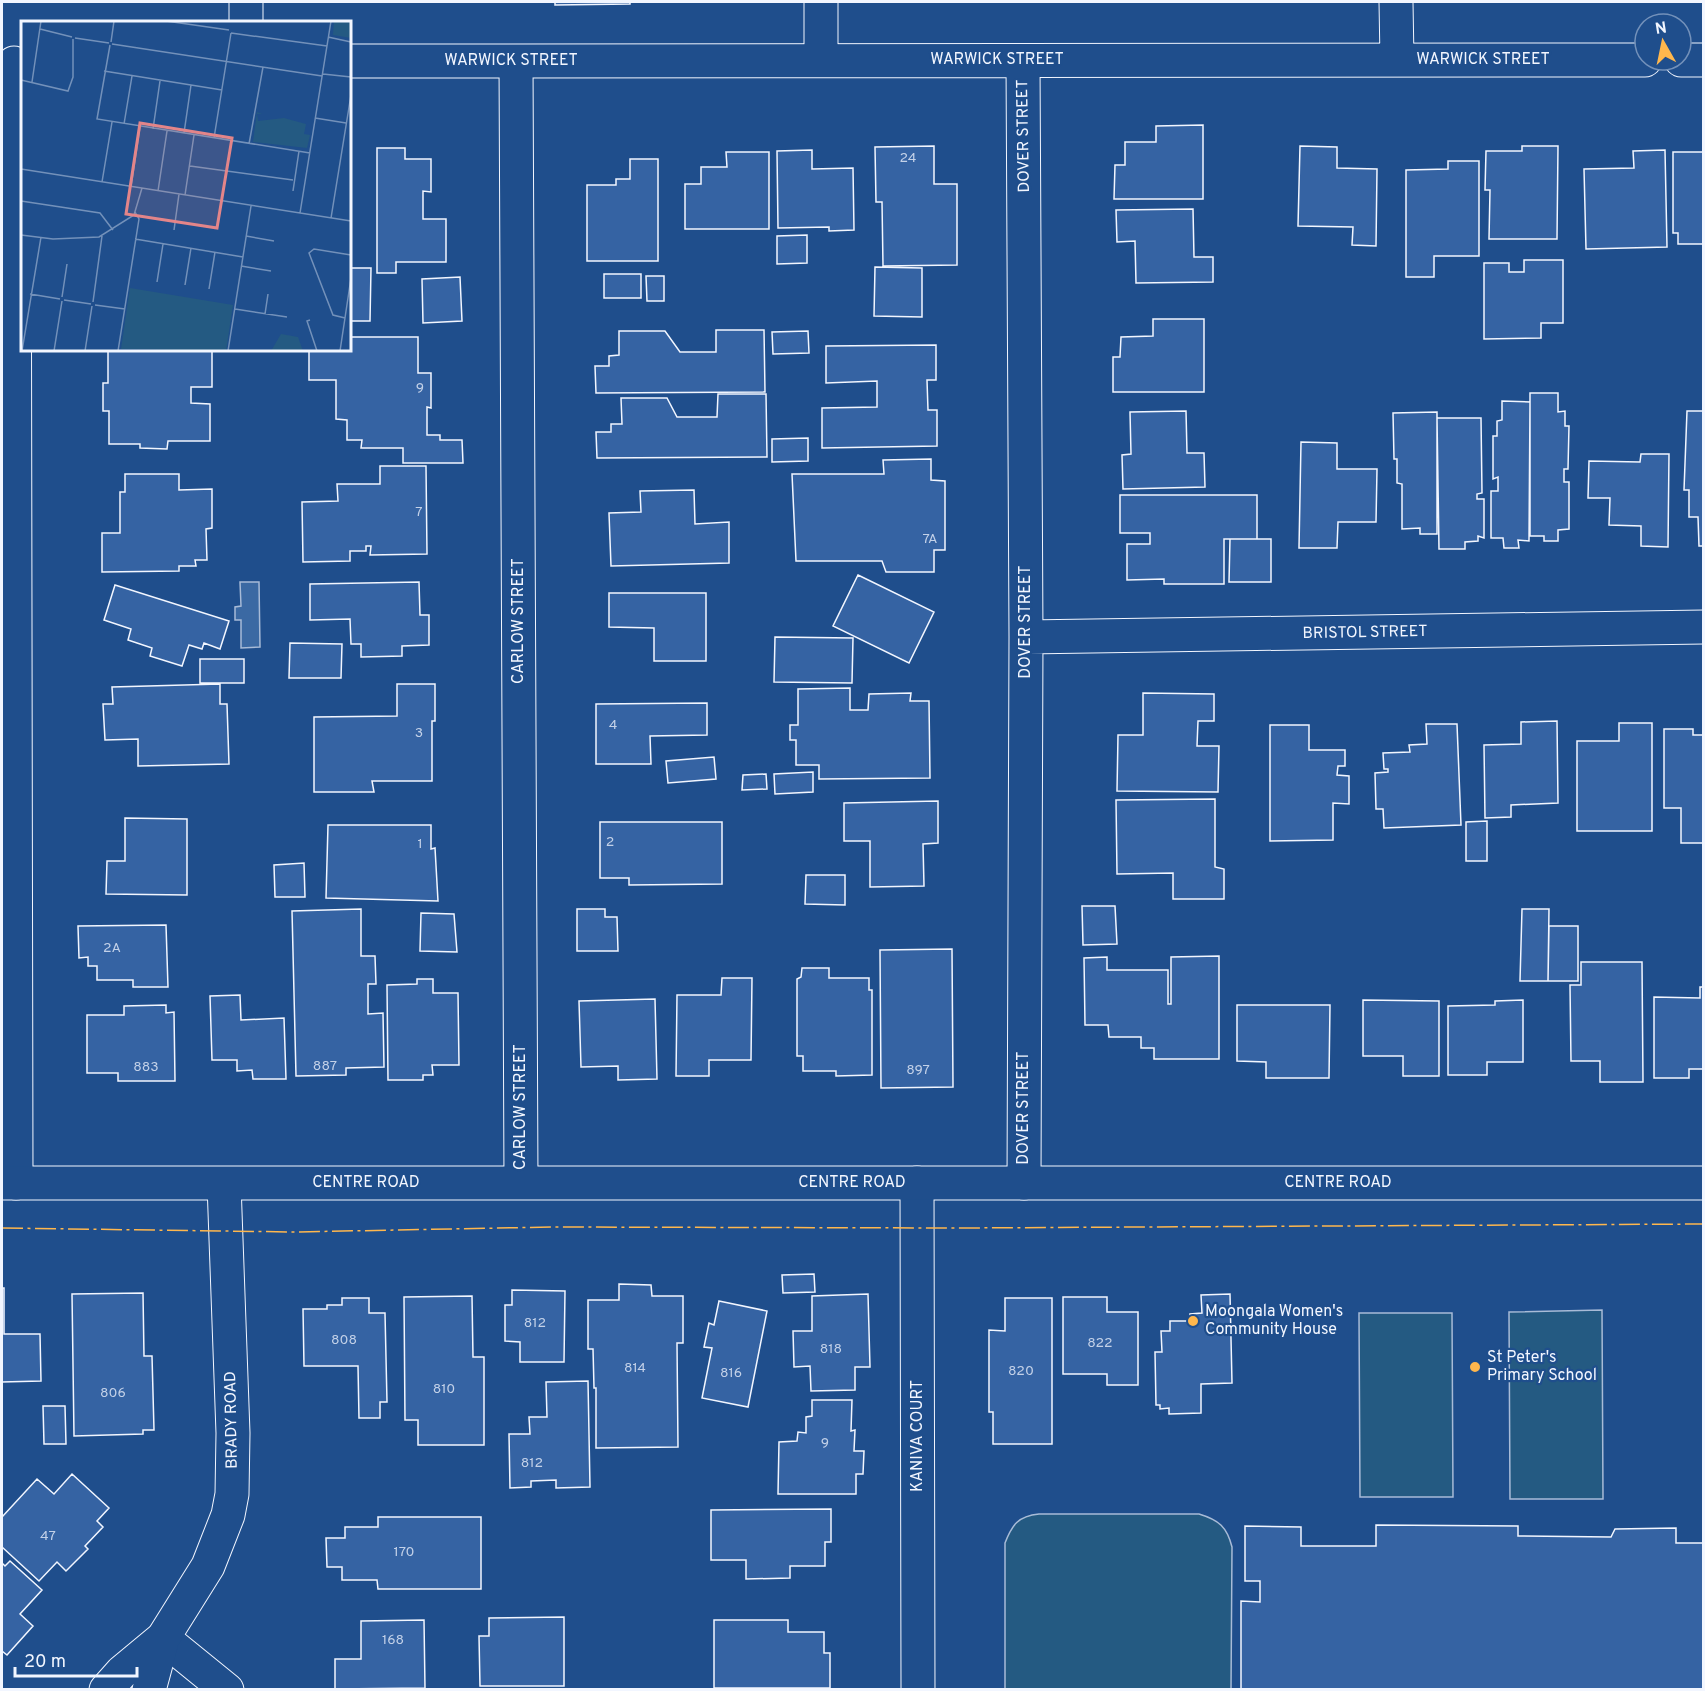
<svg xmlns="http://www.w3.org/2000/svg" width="1705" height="1691" viewBox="0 0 1705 1691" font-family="Overpass,sans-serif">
<rect width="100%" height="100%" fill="#1f4e8c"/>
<path fill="#245a82" stroke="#a8bbd7" stroke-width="1.5" d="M1602,1310L1603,1499H1510L1509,1312Z
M1359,1313H1452L1453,1497H1360Z
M1039,1514H1199C1219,1520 1227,1527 1232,1547L1231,1689H1005V1543C1012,1525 1018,1516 1039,1514Z"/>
<path fill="#3b69a3" stroke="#a8bbd7" stroke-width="1.5" d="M240,582H259L260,647L241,648V620H235V607L241,606Z"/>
<path fill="#3563a3" stroke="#f2f6ff" stroke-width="1.5" d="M555,2H630V4L555,5Z
M1203,125V199H1114L1115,165H1125V142H1156V126Z
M934,146V184H957V265L883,266L882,202H876L875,147Z
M1300,146L1337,147V168L1377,169L1376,246L1352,245L1353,227L1298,226Z
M1522,146H1558L1557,239H1489L1490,190H1485L1486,151H1522Z
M377,148H405V159H431V192L423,191V219H446V262H396V273H377Z
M812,150V169L853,168L854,230L829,231V227L778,228L777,151Z
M1665,150L1667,247L1586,249L1584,169L1634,168L1633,151Z
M726,152H769V229H685V184H701V167H727Z
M1673,152H1704V244H1678V233H1673Z
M630,159H658V261H587V185H616V179H630Z
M1448,161H1479V256H1434V277H1406V170L1448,169Z
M350,171L351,251H350Z
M1193,209L1194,257H1213V282L1136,283L1135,241L1117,242L1116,210Z
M807,235V263L777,264V236Z
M1524,260H1563V323H1541V338L1484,339V263H1509V272H1524Z
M875,267L922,268V317L874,316Z
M350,268H371L370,321H350Z
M604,274H641V298H604Z
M646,276H664V301H647Z
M460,277L462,321L423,323L422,279Z
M1153,319H1204V392H1113V357H1120L1121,337L1153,336Z
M716,330H764L765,392L596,393L595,366H609V356L619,355V331H665L680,352H716Z
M808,331L809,353L773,354L772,332Z
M350,337H418V373H431V408L427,407V435H440V440H462L463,463H403V448H361L362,440H347V420L336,419V380H309V350H350Z
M936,345V380H927L928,410H937V446L822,448V408L877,407V381L826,383V346Z
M108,350H212V387H191V403L210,404V441H168L167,449L140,448V444H109V411H103V383H108Z
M1530,393H1558V412L1565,411V426H1569L1568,469H1564V482H1569V529L1558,530V541H1544V536H1530Z
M718,394H766L767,457L597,458L596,432H611V424H622L621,398H667L677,417H717Z
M1502,401L1530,402L1529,541L1518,540L1519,548H1504L1503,538H1491V491H1498V477L1493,479V436H1497V421L1502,420Z
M1186,411L1187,453H1204L1205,487L1123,489L1122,455L1131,454L1130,412Z
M1687,411H1704V546H1699L1698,517H1689V490H1684Z
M1437,412V534H1420V528L1402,529V484L1397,483V459H1394L1393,413Z
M1437,418H1481L1482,493L1477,494V499H1484V538L1478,536V541L1465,542V549H1439Z
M808,438V461L772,462V439Z
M1301,442L1337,443V469H1377L1376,522H1338L1337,548H1299Z
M1641,454H1669L1668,547L1641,546V526L1609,525L1610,498H1588L1589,461L1640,462Z
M931,459V480L945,481V550H934V572H886L882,561H796L792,474H884L883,460Z
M380,466H426L427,554L370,555L371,546H366V551H350V561L303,562L302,502L338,501L337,484H380Z
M125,474H179V490L212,489V528L206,529L207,560H195L196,566H179V571L102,572V533H120V492H125Z
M694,490L695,524L729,522V563L611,566L609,513L641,512L640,491Z
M1120,495H1257V539H1224V584H1164V579L1127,580V544H1150V533H1120Z
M1230,539H1271V582H1229Z
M858,575L934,612L909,663L833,626Z
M419,582L420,615H429V645L402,646V656L361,657V644H351L350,619L310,620V584Z
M115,585L229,621L220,649L204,643L202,649L189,645L182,666L150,656L152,648L128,640L131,629L104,620Z
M609,593H706V661H654V628L609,627Z
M775,637L853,638L852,683L774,682Z
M290,643L342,644L341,678H289Z
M200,659H244V683H200Z
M220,684V704H227L229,764L138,766V739L105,740L103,704H113L112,687Z
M397,684H435V721H432V781H372L374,792H314V717L397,716Z
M850,688V710H868L869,694L911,693L910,701H929L930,778L819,779V765H796V740H790V725H798V689Z
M1143,693L1214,694V721H1198L1197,746H1219L1218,792L1117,791L1118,735H1143Z
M707,703V735L650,736L651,764H596V704Z
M1557,721L1558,803L1511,805V817L1485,818L1484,745L1521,744V722Z
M1619,723H1652V831H1577V741H1619Z
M1426,724H1457L1461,825L1384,828L1383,809H1376L1375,773L1388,772V769H1384L1383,753L1410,752L1409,745L1427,744Z
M1270,725H1309V750H1345V766H1338L1337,775L1349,776V804L1333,803V840L1270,841Z
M1664,729H1693V735H1704V843H1681V808H1664Z
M714,757L716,779L668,783L666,761Z
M813,772V792L775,794L774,774Z
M766,774L767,789L742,790L743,775Z
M1215,799V867L1224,869V899H1173V873L1117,874L1116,800Z
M938,801V843L923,844L924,886L870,887V841H844V803Z
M125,818L187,819V895L106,894L107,861H125Z
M1487,821V861H1466V822Z
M600,822H722V884L629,885V878H600Z
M328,825H431V849L435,848L438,901L326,898Z
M304,863L305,897H275L274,865Z
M806,875H845V905L805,904Z
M1082,906H1115L1117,944L1083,945Z
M361,909V956H375L376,984H368V1014L383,1013L384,1067L346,1068V1075L296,1076L292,911Z
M577,909H605V917H617L618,951H577Z
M1522,909H1549L1548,981H1520Z
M421,913L454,914L457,952L420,951Z
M166,925L168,987H133V980H97V966H88V957L79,958L78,926Z
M1549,926H1578V981H1548Z
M952,949L953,1087L881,1088L880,950Z
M1219,956V1059H1154V1048H1141V1037H1109L1108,1025H1085L1084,958L1107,957V970H1168V1004H1171V957Z
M1581,962H1642L1643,1082H1600V1061H1571L1570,985H1581Z
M802,968H829V978H869V990H872V1075L836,1076V1071H803V1056H797V979L801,977Z
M722,978H752L751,1060H709V1076H676L677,995H721Z
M417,979H433V993H458L459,1065H432L433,1075H423V1080H388L387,985L417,984Z
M1700,987H1704V1069H1689V1078H1654V997L1700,998Z
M240,995L241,1020L284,1018L286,1079H253L252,1070L237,1071V1060H212L210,996Z
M655,999L657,1079L618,1080V1066L581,1067L579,1001Z
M1363,1000L1439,1001V1076H1403V1056H1363Z
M1523,1000V1062H1487V1075H1448V1006L1495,1005V1001Z
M166,1005V1013L174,1012L175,1081H118V1073H87V1015H124V1006Z
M1237,1005H1330L1329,1078H1266V1062L1237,1061Z
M814,1274L815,1292L783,1293L782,1275Z
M619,1284L651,1285L652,1296H683V1343H677L678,1447L596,1448V1388H594L593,1349H588V1300H619Z
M2,1288H4V1334H40L41,1381L2,1382Z
M512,1290L565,1291L564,1362H520V1342L505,1341V1305H512Z
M143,1293L144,1356H152L154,1430H143V1434L74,1436L72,1294Z
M868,1294L870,1367H855V1390L811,1391L810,1366L794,1367L793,1331H812V1296Z
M1230,1294L1232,1383L1201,1384V1413L1169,1414V1408L1160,1409V1405H1156L1155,1352H1162L1161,1331H1170V1321H1190V1314L1202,1313L1201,1295Z
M472,1296L473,1357H484V1445H418V1420H405L404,1297Z
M1063,1297H1107V1312H1138V1385H1107V1374H1063Z
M342,1298H369V1313H385L387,1402H380V1418H359L358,1366H304L303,1309H327V1305H342Z
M1005,1298H1052V1444H993V1412H989V1330L1005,1331Z
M719,1301L767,1311L748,1407L702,1398L712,1348L704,1347L709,1323L714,1325Z
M588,1381L590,1487L556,1488V1480L531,1481V1487L510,1488L509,1434H530L529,1417H547L546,1382Z
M812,1400H852L851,1431L855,1430L854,1451H864L863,1474H856V1494H778L779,1442L797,1441L798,1432L806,1433V1417L812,1416Z
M43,1406H65L66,1444H44Z
M72,1474L109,1508L97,1521L103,1527L85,1546L88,1549L66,1571L57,1562L39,1581L2,1547V1517L37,1479L54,1494Z
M831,1509V1542H825V1566H790V1578L746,1579V1560H711V1510Z
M378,1517H481V1589H378L377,1580H342V1567H327L326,1538H345V1527H378Z
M1376,1525L1518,1526V1536L1611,1537L1615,1529L1676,1528V1543H1704V1690H1241V1601L1260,1602V1581H1245V1526L1301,1527V1546H1376Z
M10,1561L42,1590L20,1614L33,1626L7,1655L2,1651V1563L5,1566Z
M564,1617V1686H480L479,1636H489V1618Z
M424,1620L425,1688L335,1689V1659H361V1621Z
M714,1620H788V1632H824V1653H830V1688H714Z"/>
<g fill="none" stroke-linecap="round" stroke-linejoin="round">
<g stroke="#f2f6ff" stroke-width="35">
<path id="street" d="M246,2V22
M1396,2L1397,60
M821,59V2
M1681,60H1704
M350,61L1645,60
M516,61L521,1182
M1023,61L1026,637L1024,1183
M14,63L16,1183
M1026,637L1704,627
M917,1183L918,1690
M163,1638L227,1690"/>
</g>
<g stroke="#f2f6ff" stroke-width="35">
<path id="secondary" d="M2,1183H1704
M106,1690L122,1672L163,1638L208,1566L228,1515L232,1494L233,1433L224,1184
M149,1690L163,1638"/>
</g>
<use href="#street" stroke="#1f4e8c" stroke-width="33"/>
<use href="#secondary" stroke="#1f4e8c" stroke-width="33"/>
<path stroke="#ffb74d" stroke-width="1.5" stroke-dasharray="21 4.5 3 4.5" stroke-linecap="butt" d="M2,1228L295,1232L551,1227L961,1228L1704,1224"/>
</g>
<g fill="#ffb74d" stroke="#1f4e8c" stroke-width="2">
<circle cx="1193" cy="1321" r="6"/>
<circle cx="1475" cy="1367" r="6"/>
</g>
<g text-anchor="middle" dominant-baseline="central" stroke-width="4.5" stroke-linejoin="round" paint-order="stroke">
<g font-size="14" fill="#c3d1e8">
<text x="908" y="158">24</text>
<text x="420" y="388">9</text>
<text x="419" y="512">7</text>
<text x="930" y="539">7A</text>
<text x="613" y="725">4</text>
<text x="419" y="733">3</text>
<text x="610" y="842">2</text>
<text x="420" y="844">1</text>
<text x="112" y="948">2A</text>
<text x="325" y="1066">887</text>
<text x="146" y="1067">883</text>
<text x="918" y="1070">897</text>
<text x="535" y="1323">812</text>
<text x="344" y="1340">808</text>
<text x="1100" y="1343">822</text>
<text x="831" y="1349">818</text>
<text x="635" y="1368">814</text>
<text x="1021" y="1371">820</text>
<text x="731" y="1373">816</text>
<text x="444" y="1389">810</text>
<text x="113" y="1393">806</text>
<text x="825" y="1443">9</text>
<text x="532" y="1463">812</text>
<text x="48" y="1536">47</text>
<text x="404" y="1552">170</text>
<text x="393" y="1640">168</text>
</g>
<g font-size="16" fill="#f2f6ff" stroke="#1f4e8c">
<text x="997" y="60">WARWICK STREET</text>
<text x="1483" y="60">WARWICK STREET</text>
<text x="511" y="61">WARWICK STREET</text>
<text transform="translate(1024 136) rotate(-91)">DOVER STREET</text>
<text transform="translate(519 621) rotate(-90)">CARLOW STREET</text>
<text transform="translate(1026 622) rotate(-90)">DOVER STREET</text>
<text transform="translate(1365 633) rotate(-1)">BRISTOL STREET</text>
<text transform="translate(521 1107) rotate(-90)">CARLOW STREET</text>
<text transform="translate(1024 1108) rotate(-90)">DOVER STREET</text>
<text x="366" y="1183">CENTRE ROAD</text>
<text x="852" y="1183">CENTRE ROAD</text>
<text x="1338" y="1183">CENTRE ROAD</text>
<text transform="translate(232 1420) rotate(-91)">BRADY ROAD</text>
<text transform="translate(918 1436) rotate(-90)">KANIVA COURT</text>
</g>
<g font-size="16" fill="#f2f6ff" stroke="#1f4e8c" text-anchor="start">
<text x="1205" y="1312">Moongala Women's<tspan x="1205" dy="18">Community House</tspan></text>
<text x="1487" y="1358">St Peter's<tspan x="1487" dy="18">Primary School</tspan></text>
</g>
</g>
<g transform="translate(21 21)">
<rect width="330" height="330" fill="#1f4e8c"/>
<path d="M313,0H330V17L312,14ZM236,91L241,93H236L237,100L263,97L285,103L283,113L289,114L286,127L232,121ZM109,267L212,284L205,330L100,328ZM260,313L277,316L282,330H250Z" fill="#245a82"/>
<path fill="none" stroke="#7391ba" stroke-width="1.5" d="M145,0L208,9M19,8L51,16M210,12L306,25M307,16L330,21M54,17L88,22M90,21L93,0M91,23L301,55M89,24L76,98L289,132M83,50L201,69M302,53L330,56M0,59L47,70L52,56V18M11,61L20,0M294,97L325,102M103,103L111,55M132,108L139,60M163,112L170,64M193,117L210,12M228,123L242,46M169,145L272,159M0,148L330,200M81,161L91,101M110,166L119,106M137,170L146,110M272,170L278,130M164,174L173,114M0,180L79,192L92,209M279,192L310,0M310,197L330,74M153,209L158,173M0,214L32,218L78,216L113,194L121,167M225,215L253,220M114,218L222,236M220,245L250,250M136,261L142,223M164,264L170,227M188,268L194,231M9,273L39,278M41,276L46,243M43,279L70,283M72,281L81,215M74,284L104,288M214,288L266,296M244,293L247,273M324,297L312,294L288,232L293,228L330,234M289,299L286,300L296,330M1,330L20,216M33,330L41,280M64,330L71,285M97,330L118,198L114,191M207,330L230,185M319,330L330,257"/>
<path fill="#e38589" fill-opacity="0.15" stroke="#e38589" stroke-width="3" d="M119,102L211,117L196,207L105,193Z"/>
<rect width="330" height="330" fill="none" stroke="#f2f6ff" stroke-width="3"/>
</g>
<rect width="1705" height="1691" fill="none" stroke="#f2f6ff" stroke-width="6"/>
<g transform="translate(1663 42) rotate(351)"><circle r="28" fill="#1f4e8c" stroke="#7391ba" stroke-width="1.5"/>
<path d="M0-4.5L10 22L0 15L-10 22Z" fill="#ffb74d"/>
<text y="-9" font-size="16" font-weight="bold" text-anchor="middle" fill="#f2f6ff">N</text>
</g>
<path d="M15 1667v9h122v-9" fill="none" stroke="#f2f6ff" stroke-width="3"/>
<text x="24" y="1667" font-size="18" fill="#f2f6ff" stroke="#1f4e8c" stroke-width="4.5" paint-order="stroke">20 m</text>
</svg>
